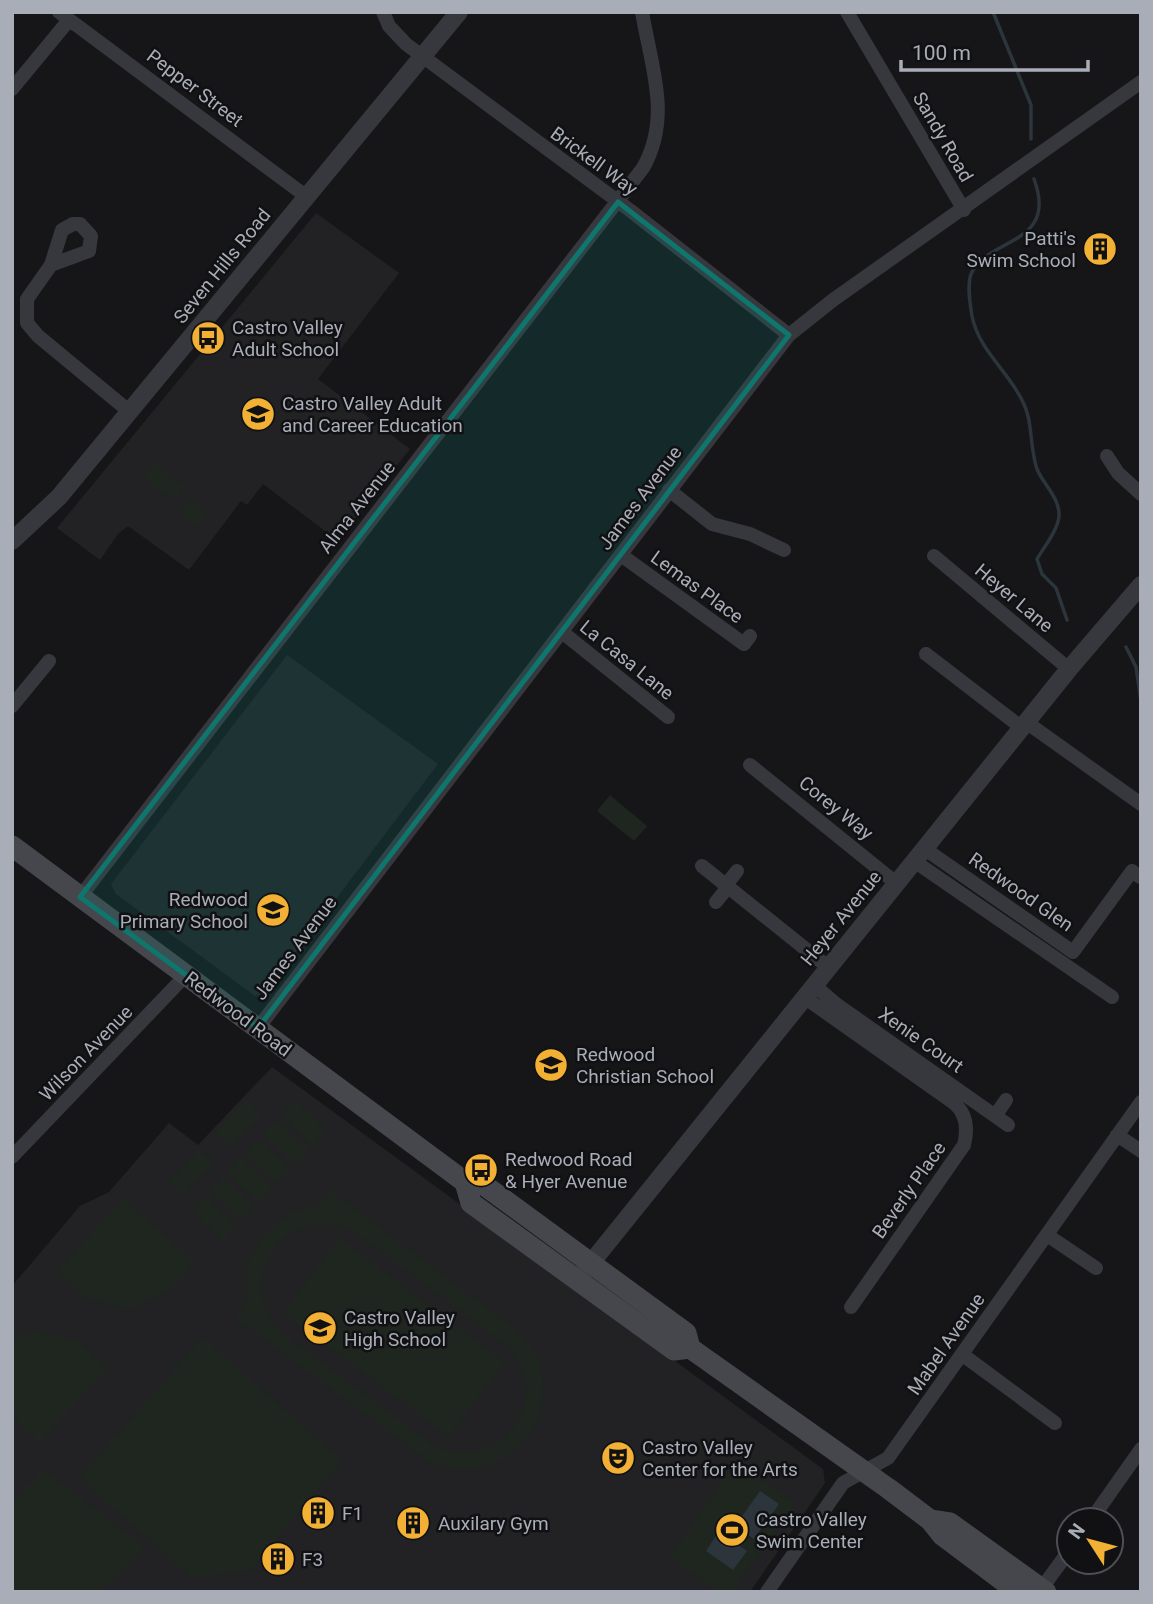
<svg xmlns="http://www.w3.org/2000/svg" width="1153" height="1604" viewBox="0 0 1153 1604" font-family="Roboto,sans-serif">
<rect width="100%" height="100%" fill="#161618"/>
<path fill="#222225" d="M316,213L399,273L318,379L410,449L338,541L263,484L247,505L241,501L189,570L128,526L118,534L100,560L57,528Z
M287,655L438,764L265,993L255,996L116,894L111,884Z
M272,1067L823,1469L825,1483L750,1592H12V1286L80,1206L109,1192L169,1123L198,1145Z"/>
<path fill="#1e261f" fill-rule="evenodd" d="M153,463L185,488L175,501L143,477Z
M189,499L208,513L197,527L179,512Z
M610,795L647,826L634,841L597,811Z
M246,1100L261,1115L230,1147L215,1133Z
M296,1101L327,1131L313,1146L281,1116Z
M278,1120L310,1150L295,1165L263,1135Z
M259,1139L291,1169L277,1184L245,1154Z
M199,1150L214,1163L183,1195L169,1181Z
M241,1158L273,1188L259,1203L227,1173Z
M223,1177L255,1207L241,1222L209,1191Z
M330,1190L510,1325C585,1385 522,1494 431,1463L235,1318L246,1302L247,1265L264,1232L293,1212L318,1206ZM316,1224L343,1227L361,1236L510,1348C555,1403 499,1474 434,1446L277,1329C245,1287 265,1234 316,1224Z
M205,1195L237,1226L223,1241L191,1211Z
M124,1198L195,1263L169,1292L127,1309L86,1298L56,1271Z
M339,1238L505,1362L449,1437L283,1313Z
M34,1331L80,1342L108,1369L39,1442L12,1416V1340Z
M203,1337L342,1461L249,1572L191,1577L79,1478Z
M736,1462L795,1503L732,1592H719L669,1557Z
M43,1469L145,1547L101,1592H12V1502Z"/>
<path fill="#2c353c" d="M760,1491L779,1504L754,1539L735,1526Z
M719,1531L747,1551L733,1570L706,1551Z"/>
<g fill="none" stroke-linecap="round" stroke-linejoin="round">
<path stroke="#2c353c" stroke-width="3.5" d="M993,12L1031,105V139
M1034,179C1059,246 987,237 971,274C967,286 970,304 972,316C978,347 1003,367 1018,393C1035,419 1028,442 1037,469C1043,484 1060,498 1059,516C1058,530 1044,547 1037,559L1042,574L1056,588L1067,620
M1126,647L1136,667L1141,701"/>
<path stroke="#37383d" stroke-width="14" d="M59,12L307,197
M383,12L389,26L406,44L631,211L789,335
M847,12L964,210
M12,89L69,20
M51,265L62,230L73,224H80L91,236L89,251L51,265L27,299V323L38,336L130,412
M1107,456L1118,473L1141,494
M669,490L712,524L750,534L784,550
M621,555L744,644L750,636
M934,556L1069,669
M562,632L668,717
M926,654L1022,728
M12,706L49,661
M1026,722L1141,804
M750,765L896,883
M925,849L1073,952L1132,871L1140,877
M914,861L1112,997
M702,866L828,967
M726,885L737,871
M80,897L643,168C672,117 651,66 642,12
M716,902L728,887
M814,985L836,1004L1008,1125
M804,997L954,1103C967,1114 968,1129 964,1145L851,1307
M258,1028L789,335L833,300L1141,82
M995,1116L1006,1100
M1117,1135L1141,1151
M12,1157L186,975
M1047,1235L1096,1268
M963,1355L1055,1423
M1091,1520L1141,1449
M767,1592L843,1483L888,1458L1141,1102
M1039,1592L1069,1551"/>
<path stroke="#37383d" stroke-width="18" d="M12,541L59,497L459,12
M583,1273L1069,669L1141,585"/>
<path stroke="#45474d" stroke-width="21" d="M12,846L465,1182L484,1185L686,1333L690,1348L889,1489L930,1520L942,1535L1018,1592
M465,1182L471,1203L674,1350L690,1348
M930,1520L950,1523L1046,1592"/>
</g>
<path fill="#0f766e" fill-opacity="0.2" stroke="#0f766e" stroke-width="5" stroke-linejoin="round" d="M618,202L789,335L258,1028L80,897Z"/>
<defs>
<g id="building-disc" transform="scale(1.75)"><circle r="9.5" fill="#f2b134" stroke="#111113"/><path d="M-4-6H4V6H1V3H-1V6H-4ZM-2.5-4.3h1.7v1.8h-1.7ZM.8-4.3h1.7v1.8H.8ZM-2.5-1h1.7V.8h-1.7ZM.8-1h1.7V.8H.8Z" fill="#111"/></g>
<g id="bus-disc" transform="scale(1.75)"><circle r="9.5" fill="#f2b134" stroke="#111113"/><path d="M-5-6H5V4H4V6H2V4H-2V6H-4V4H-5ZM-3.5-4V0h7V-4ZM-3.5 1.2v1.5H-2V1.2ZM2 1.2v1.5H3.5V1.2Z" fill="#111"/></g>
<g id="school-disc" transform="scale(1.75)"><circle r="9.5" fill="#f2b134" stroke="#111113"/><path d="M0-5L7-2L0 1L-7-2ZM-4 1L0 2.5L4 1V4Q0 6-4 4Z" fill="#111"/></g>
<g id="theatre-disc" transform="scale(1.75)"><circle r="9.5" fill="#f2b134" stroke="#111113"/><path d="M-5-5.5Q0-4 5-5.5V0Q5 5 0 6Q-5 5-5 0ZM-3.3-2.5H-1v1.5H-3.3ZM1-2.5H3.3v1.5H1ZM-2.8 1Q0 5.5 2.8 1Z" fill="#111"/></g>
<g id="stadium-disc" transform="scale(1.75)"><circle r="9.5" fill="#f2b134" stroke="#111113"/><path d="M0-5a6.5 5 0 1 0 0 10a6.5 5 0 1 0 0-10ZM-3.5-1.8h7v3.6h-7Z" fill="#111"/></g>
</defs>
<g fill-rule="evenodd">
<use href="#building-disc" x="1100" y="249"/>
<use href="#bus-disc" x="208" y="338"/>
<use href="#school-disc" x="258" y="414"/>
<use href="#school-disc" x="273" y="910"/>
<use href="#school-disc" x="551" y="1065"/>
<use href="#bus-disc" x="481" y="1170"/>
<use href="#school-disc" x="320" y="1328"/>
<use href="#theatre-disc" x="618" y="1458"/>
<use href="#building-disc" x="318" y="1513"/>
<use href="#building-disc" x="413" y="1523"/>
<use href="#stadium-disc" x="732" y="1530"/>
<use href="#building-disc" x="278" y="1559"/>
</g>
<g text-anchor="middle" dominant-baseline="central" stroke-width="5" stroke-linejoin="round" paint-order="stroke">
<g font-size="19" fill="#a8adb8" stroke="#111113">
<text transform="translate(195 88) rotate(37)">Pepper Street</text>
<text transform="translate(943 137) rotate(60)">Sandy Road</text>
<text transform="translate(594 161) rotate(36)">Brickell Way</text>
<text transform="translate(222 266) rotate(-51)">Seven Hills Road</text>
<text transform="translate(640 498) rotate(-53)">James Avenue</text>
<text transform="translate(357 507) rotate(-52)">Alma Avenue</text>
<text transform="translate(697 587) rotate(36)">Lemas Place</text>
<text transform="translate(1014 598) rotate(40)">Heyer Lane</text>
<text transform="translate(627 660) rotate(39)">La Casa Lane</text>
<text transform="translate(836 808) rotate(39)">Corey Way</text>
<text transform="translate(1021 892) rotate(35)">Redwood Glen</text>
<text transform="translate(841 918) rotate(-51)">Heyer Avenue</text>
<text transform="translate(295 948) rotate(-53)">James Avenue</text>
<text transform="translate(238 1014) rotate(37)">Redwood Road</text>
<text transform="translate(921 1040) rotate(35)">Xenie Court</text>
<text transform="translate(86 1053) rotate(-46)">Wilson Avenue</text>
<text transform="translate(909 1190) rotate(-55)">Beverly Place</text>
<text transform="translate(946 1344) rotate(-55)">Mabel Avenue</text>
</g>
<g font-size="19" fill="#a8adb8" stroke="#111113" text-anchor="start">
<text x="1076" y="238" text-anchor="end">Patti's<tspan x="1076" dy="22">Swim School</tspan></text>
<text x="232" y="327">Castro Valley<tspan x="232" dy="22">Adult School</tspan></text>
<text x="282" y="403">Castro Valley Adult<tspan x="282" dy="22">and Career Education</tspan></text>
<text x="248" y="899" text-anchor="end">Redwood<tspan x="248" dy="22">Primary School</tspan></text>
<text x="576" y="1054">Redwood<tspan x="576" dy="22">Christian School</tspan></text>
<text x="505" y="1159">Redwood Road<tspan x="505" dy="22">&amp; Hyer Avenue</tspan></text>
<text x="344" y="1317">Castro Valley<tspan x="344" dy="22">High School</tspan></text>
<text x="642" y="1447">Castro Valley<tspan x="642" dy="22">Center for the Arts</tspan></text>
<text x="342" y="1513">F1</text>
<text x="756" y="1519">Castro Valley<tspan x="756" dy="22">Swim Center</tspan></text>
<text x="438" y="1523">Auxilary Gym</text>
<text x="302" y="1559">F3</text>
</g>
</g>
<rect width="1153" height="1604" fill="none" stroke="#a8adb8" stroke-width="28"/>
<g transform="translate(1090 1541) rotate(306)"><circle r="33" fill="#111113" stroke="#4d4f55" stroke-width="2"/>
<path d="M0-5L12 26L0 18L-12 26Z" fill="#f2b134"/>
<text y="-10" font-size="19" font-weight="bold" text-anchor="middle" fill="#a8adb8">N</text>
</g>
<path d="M901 60v10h187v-10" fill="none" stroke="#a8adb8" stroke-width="3.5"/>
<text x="912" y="60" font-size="21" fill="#a8adb8" stroke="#111113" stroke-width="5" paint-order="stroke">100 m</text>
</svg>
